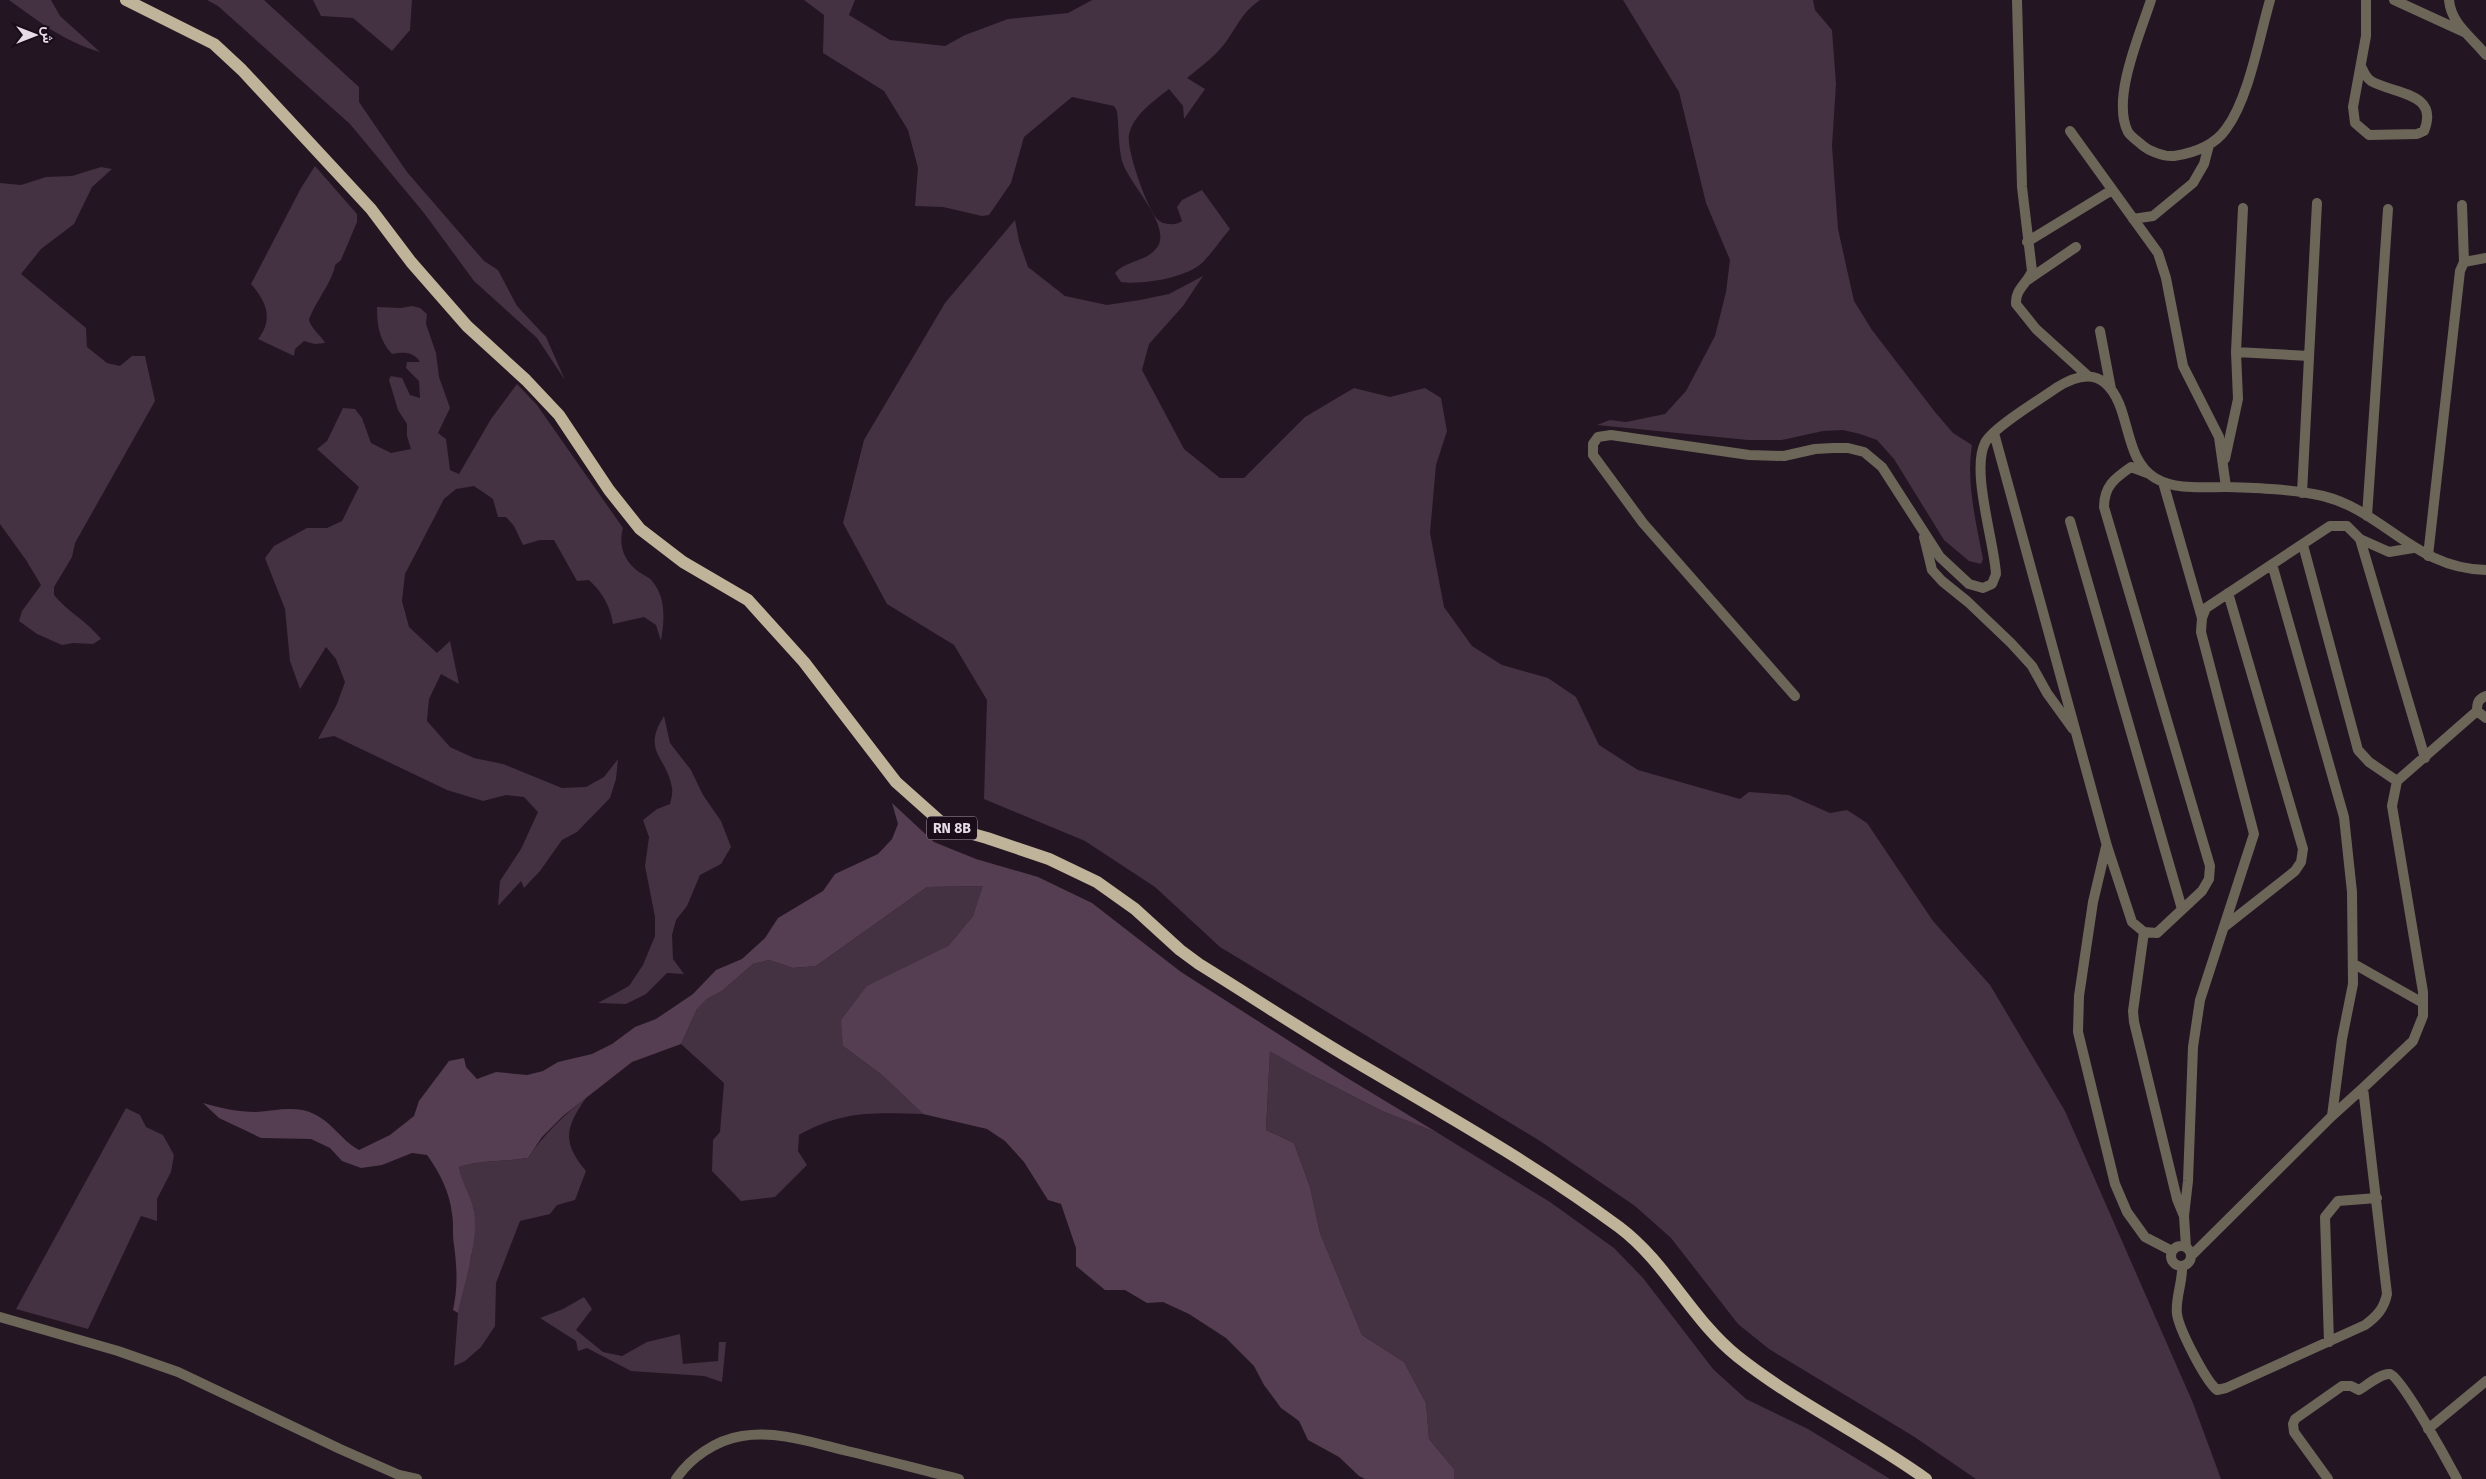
<svg xmlns="http://www.w3.org/2000/svg" width="2486" height="1479" viewBox="0 0 2486 1479" font-family="'Fira Sans',Vazirmatn,sans-serif">
<rect width="100%" height="100%" fill="#241522"/>
<path fill="#443142" d="M9,0H51L60,16L100,52C65,42 38,21 9,0Z
M207,0H264L359,87V102L407,172L484,261L498,270L517,306L546,337L565,380L537,338L474,281L424,213L350,124L218,6Z
M313,0H412L410,30L392,51L353,18L321,16Z
M804,0H855L849,15L890,40L945,46L965,35L1008,19L1068,13L1092,0H1260C1242,13 1239,23 1228,39C1217,55 1202,66 1187,78L1205,89L1184,119L1183,106L1169,89C1154,101 1133,115 1129,135C1126,149 1147,208 1157,219C1163,225 1175,226 1182,221L1177,207L1182,200L1202,190L1230,229C1221,239 1213,252 1203,262C1187,278 1142,285 1121,282L1115,273C1125,261 1144,262 1155,250C1176,229 1129,185 1122,161C1118,145 1119,128 1117,111L1114,106L1072,97L1024,137L1011,183L989,215L982,216L943,207L915,206L918,168L908,130L884,91L823,53L824,15Z
M1623,0H1813L1815,10L1832,30L1836,84L1832,146L1838,229L1854,301L1872,330L1935,412L1953,433L1972,445C1966,483 1976,522 1983,559L1981,564L1969,561L1944,540L1894,459L1877,440L1860,434L1843,430L1823,431L1782,440H1748L1597,425L1610,420L1626,422L1665,414L1686,391L1715,336L1726,292L1730,260L1706,203L1679,92Z
M315,166L357,214V222L341,260L335,265C333,281 315,302 309,320C312,330 320,334 325,343L315,344L304,341L295,349L294,356L258,339C274,319 266,301 251,284L301,188Z
M101,167L112,169L92,187L74,224L41,249L21,274L86,328L87,347L107,363L120,366L132,356H145L155,401L75,543L72,557L54,587V595C68,612 88,622 101,639L93,644L73,643L62,645L37,634L19,621L22,611L41,585L26,560L0,524V183L21,185L46,177L72,176Z
M1015,220L1019,241L1028,267L1065,296L1107,305L1140,300L1169,294L1203,276L1183,306L1149,344L1142,370L1184,449L1220,478H1244L1305,417L1354,388L1390,397L1425,388L1441,398L1447,431L1436,465L1430,533L1444,607L1472,646L1502,665L1548,678L1576,697L1599,745L1638,770L1740,799L1749,792L1789,795L1830,813L1847,810L1867,823L1933,921L1990,985L2065,1111L2193,1403L2221,1479H1976L1913,1436L1769,1349L1738,1324L1671,1238L1635,1206L1540,1141L1220,947L1155,887L1085,841L984,799L987,700L954,645L887,604L843,523L864,440L945,303Z
M412,306L420,308L427,314L426,324L436,353L439,377L450,408L438,433L446,439L450,470L459,474L491,419L517,384L537,405L623,528C618,545 624,561 639,572C643,575 649,577 652,581C667,598 664,622 661,641L656,625L644,617L613,624C610,606 603,593 589,580L577,581L554,540H540L523,545L514,526L506,517H498L493,499L474,486L456,489L444,499L405,574L402,601L409,627L437,653L450,641L459,684L441,674L429,699L427,721L450,747L474,758L503,764L562,788L586,787L604,777L618,759L616,779L610,798L577,832L562,840L540,871L524,888L521,881L498,906L500,881L521,849L538,812L524,797L506,795L483,801L447,790L334,736L318,739L337,704L345,682L336,659L326,647L300,689L290,661L285,609L265,558L274,546L307,528H327L342,521L359,487L317,449L327,441L343,408L355,409L362,418L371,443L391,453L411,449L407,436V424L398,410L389,380L391,376L402,378L410,395L420,398L419,381L406,368L407,362H420C413,351 403,352 392,354C379,340 377,325 377,307L401,308Z
M664,716L670,743L691,770L703,795L721,821L731,847L721,864L700,875L687,906L676,920L672,935L673,959L684,974L667,973L646,994L626,1004L598,1003L629,986L643,965L655,936V917L645,866L649,837L643,820L657,809L670,804C671,799 673,793 672,788C667,756 641,752 664,716Z
M984,886L973,916L948,946L916,964L843,1046L882,1075L923,1114C873,1113 844,1110 799,1135L798,1151L807,1165L775,1197L741,1201L712,1171L713,1140L720,1132L724,1083L681,1044L697,1009L707,999L722,991L753,964L769,960L793,968L816,966L927,887Z
M1270,1050L1308,1073L1382,1111L1438,1133L1550,1202L1614,1248L1643,1278L1713,1369L1746,1399L1808,1429L1890,1479H1454V1469L1429,1439L1426,1403L1404,1362L1362,1335L1320,1233L1310,1187L1294,1143L1266,1130Z
M586,1098C565,1128 562,1142 586,1171L575,1200L557,1205L550,1214L520,1221L496,1283L495,1326L481,1347L465,1361L454,1366L458,1313L466,1273L471,1259L474,1236V1210L463,1185L459,1167C481,1160 504,1162 528,1158C544,1134 563,1116 586,1098Z
M126,1108L140,1115L146,1127L163,1135L174,1155L171,1172L157,1199V1221L141,1216L88,1329L16,1309Z
M584,1297L592,1309L576,1330L603,1352L622,1356L647,1342L680,1334L683,1364L718,1361L719,1342H726L722,1382L704,1376L631,1371L587,1348L578,1351L576,1341L540,1318L563,1309Z"/>
<path fill="#553d52" d="M892,803L934,842L976,859L1038,877L1092,903L1181,972L1344,1076L1438,1133L1382,1111L1308,1073L1270,1051L1266,1130L1294,1143L1310,1187L1320,1233L1362,1335L1404,1362L1426,1403L1429,1439L1454,1469V1479H1365L1359,1476L1339,1457L1308,1440L1299,1421L1281,1408L1264,1385L1254,1366L1226,1338L1189,1314L1163,1302L1147,1303L1125,1290H1105L1076,1266V1248L1061,1204L1048,1200L1024,1162L1005,1141L987,1129L923,1114L882,1075L843,1046L841,1020L867,986L948,946L973,916L983,886L927,887L816,966L793,968L769,960L753,964L722,991L707,999L697,1009L681,1044L632,1062L563,1116L542,1137L528,1158C504,1162 481,1160 459,1167C462,1184 471,1196 474,1211C479,1241 464,1283 458,1313L453,1310C458,1287 457,1268 454,1245C452,1235 454,1225 452,1214C450,1193 440,1173 427,1155L412,1153L382,1165L361,1168L342,1161L330,1148L311,1139L261,1138L219,1118L203,1103C220,1108 238,1112 256,1112C275,1111 296,1105 314,1114C333,1123 341,1140 359,1150L390,1135L414,1116L419,1101L449,1061L464,1058L466,1067L477,1079L496,1072L527,1075L543,1071L558,1062L592,1054L612,1044L635,1027L656,1019L693,994L716,970L742,959L765,938L778,918L823,891L835,874L878,854L892,839L898,824Z"/>
<g fill="none" stroke-linecap="round" stroke-linejoin="round">
<path stroke="#6c6659" stroke-width="10" d="M2017,0L2022,187L2032,271C2027,284 2015,289 2016,304L2036,329L2088,376
M2151,0C2140,34 2111,99 2128,132C2131,137 2138,141 2142,145C2149,151 2164,157 2174,156C2194,153 2214,146 2226,129C2249,98 2259,38 2270,0
M2394,0L2466,33
M2449,0C2451,24 2472,37 2486,55
M2362,68C2364,73 2367,78 2371,81C2393,94 2440,92 2424,131L2417,134L2369,135L2355,123L2353,107L2366,36V0
M2070,131L2158,253L2166,278L2183,366L2219,437L2226,487
M2462,205L2464,262
M2133,219L2153,216L2193,183L2204,164L2209,145
M2027,242L2112,190
M2029,279L2076,247
M2100,331L2111,389
M2236,352L2309,356
M1994,433L2107,846L2132,922L2144,932L2157,933L2202,891L2209,879L2210,866L2104,507C2104,486 2115,478 2131,467L2147,473
M2225,459L2238,399L2236,352L2243,208
M2163,482L2202,618
M2302,493L2317,203
M2367,516L2388,209
M2070,521L2182,909
M1924,537L1932,570L1942,581L1968,602L2011,643L2032,666L2047,693L2073,729
M2360,539L2389,552L2413,548
M2303,545L2358,750L2369,762L2397,781
M2428,556L2460,271L2464,262L2486,258
M2272,564L2344,817L2352,892L2353,984L2342,1039L2332,1116
M1795,696L1643,523L1593,455V444L1598,437L1611,435L1749,455L1784,456L1815,449L1833,448H1848L1864,452L1882,467L1940,557L1969,584L1983,588L1992,584L1996,574C1994,541 1971,471 1985,443C1992,428 2041,399 2056,388C2070,379 2090,370 2105,383C2132,406 2122,458 2155,478C2175,490 2202,487 2225,487C2257,488 2292,489 2323,496C2384,511 2415,569 2486,570
M2486,696C2478,699 2477,703 2477,711L2486,718
M2106,847L2093,902L2079,996L2078,1032L2115,1184L2127,1212L2145,1237L2172,1251
M2224,927L2295,871L2301,862L2303,849L2228,593
M2144,932L2133,1011L2134,1022L2177,1199L2184,1216
M2354,964L2423,1003
M2363,1088L2413,1041L2423,1016V992L2392,806L2397,781L2477,711
M2171 1256a10 10 0 1 1 20 0a10 10 0 1 1-20 0Z
M2186,1247L2184,1216L2188,1181L2193,1047L2200,1000L2254,834L2201,632L2202,618L2206,608L2330,526H2347L2360,539L2425,758
M2182,1266C2183,1282 2175,1298 2177,1314C2179,1329 2205,1380 2217,1390L2226,1388L2365,1325C2376,1317 2384,1309 2387,1294L2363,1088L2332,1116L2191,1256
M0,1317L118,1351L178,1372L340,1449L399,1475L417,1479
M2329,1342L2325,1217L2338,1201L2377,1198
M2428,1429L2486,1381
M676,1479C690,1458 716,1440 742,1436C777,1430 814,1443 847,1451C885,1460 922,1470 959,1479
M2328,1479L2294,1432L2293,1424L2295,1419L2342,1386H2351L2359,1390C2366,1386 2381,1373 2390,1374C2401,1376 2449,1464 2457,1479"/>
<path stroke="#bfb499" stroke-width="12" d="M126,0L214,44L242,70L371,209L411,262L467,326L526,380L559,415L609,490L640,529L683,562L748,600L804,662L896,782L942,823L955,829L987,838L1049,859L1097,882L1135,909L1180,950L1199,964C1254,998 1308,1034 1363,1066C1450,1117 1538,1167 1619,1227C1666,1262 1691,1319 1737,1356C1796,1403 1865,1435 1926,1479"/>
</g>
<g text-anchor="middle" dominant-baseline="central" stroke-width="4" stroke-linejoin="round" paint-order="stroke">
<rect fill="#1a0c19" stroke="#aa9ea8" stroke-width="1" x="927" y="816.5" width="50" height="23" rx="4"/>
<g font-size="14" font-weight="bold" fill="#e7dce5">
<text x="952" y="828">RN 8B</text>
</g>
</g>
<g transform="translate(35 35) rotate(90)" stroke="#1a0c19" stroke-width="4" paint-order="stroke">
<path d="M0-4L9 19L0 12L-9 19Z" fill="#e7dce5"/>
<text y="-8" font-size="14" font-weight="bold" text-anchor="middle" fill="#e7dce5">ش</text>
</g>
</svg>
